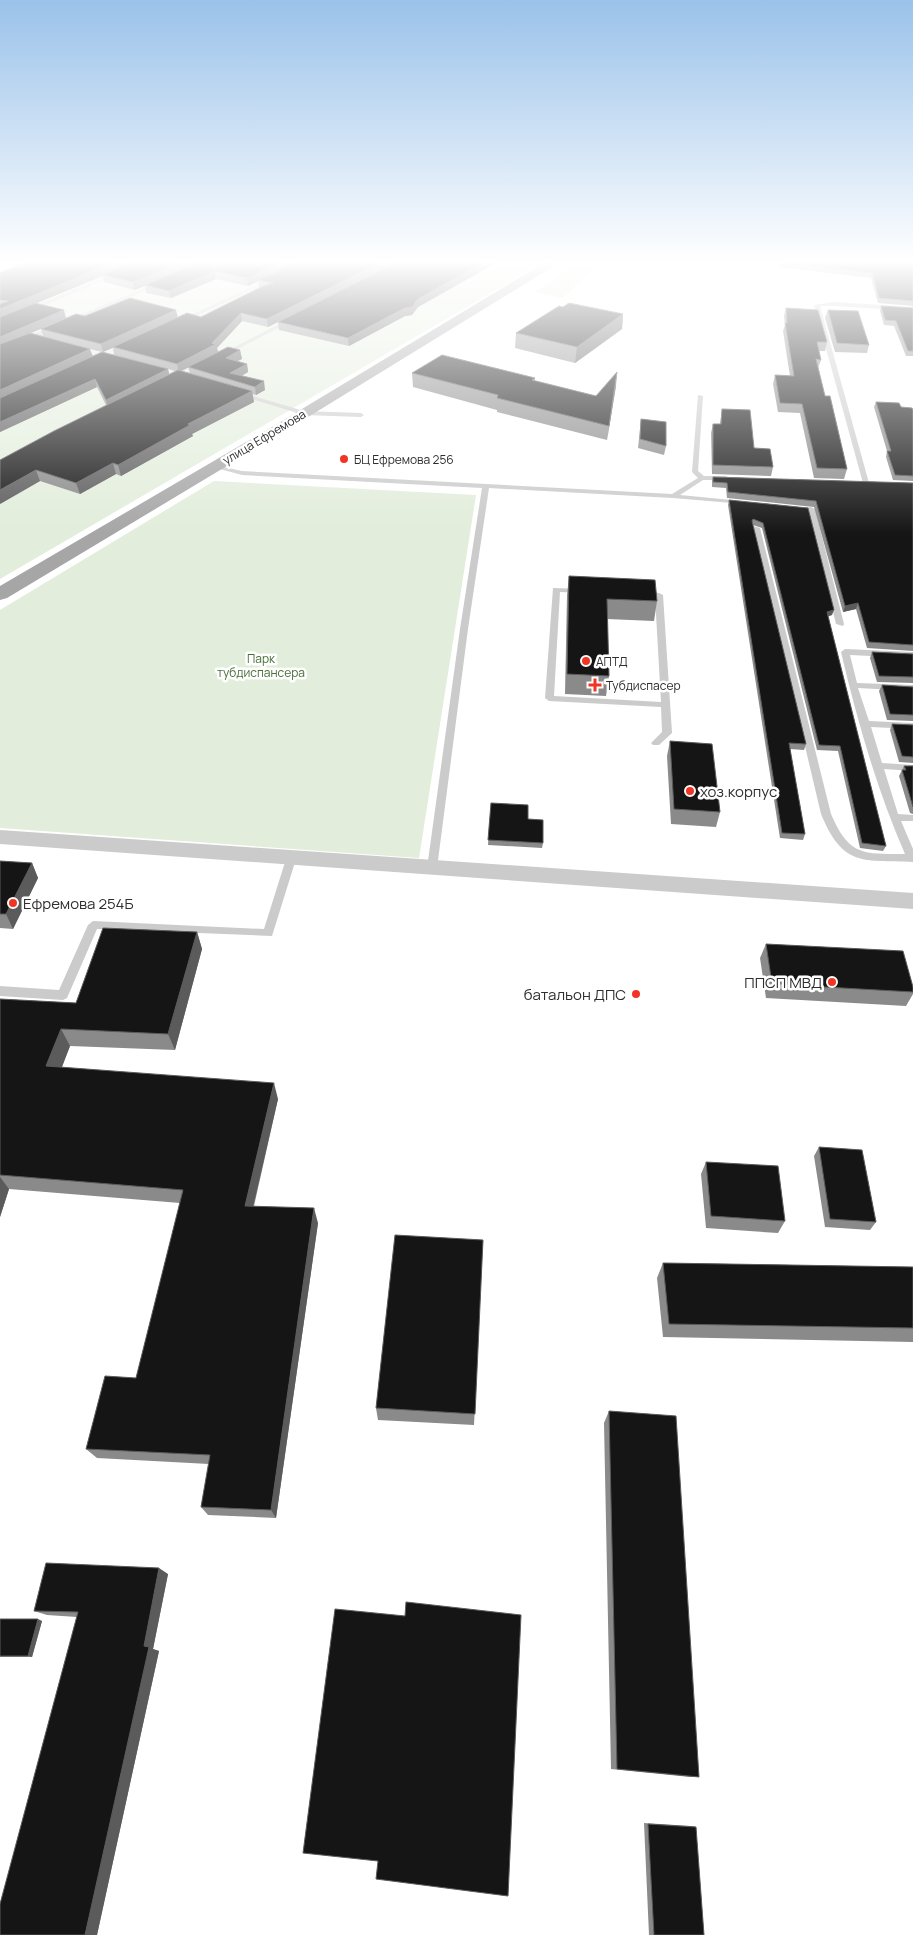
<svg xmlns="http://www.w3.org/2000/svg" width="913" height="1935" viewBox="0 0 913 1935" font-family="Manrope,sans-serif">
<rect width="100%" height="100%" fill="#fff"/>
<path fill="#e2eddb" d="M0,263H542L0,579Z
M578,263L596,267L563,298L534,292Z
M214,481L476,495L419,858L0,828V610Z"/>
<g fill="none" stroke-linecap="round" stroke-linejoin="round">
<path fill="#cbcbcb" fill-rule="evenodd" d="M138,263H145L0,324V320Z
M269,279L273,280L183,322L178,321Z
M156,283L161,284L71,322L66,321Z
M834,302L913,307V311L834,306H820L869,483L866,485L863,483L814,305Z
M291,318L296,319L222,357L217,356Z
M55,325L57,328L0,352V348Z
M240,392L304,411L361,413L364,415L361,417L304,415L238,395L237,394Z
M698,395L703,396L698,471L704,476H726L729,478L726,480H703L680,495L742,501L744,502V504L673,498L489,488L468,629L437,868L436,871H428L427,868L460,629L482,488L242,475L212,467L215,465L242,471L672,494L698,478L692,472Z
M791,507H811L815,509L844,624L843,626L836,624L808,511L791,509Z
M753,526L760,528L831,814C849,856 863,854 905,854C877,790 857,720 841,652L845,649L913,652V658L850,655L857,683L913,685V691L858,688L869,721L913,723V729L871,727L882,763L913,765V771L884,769L898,814L913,815V821H901L913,849V862C862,860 843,867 821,814Z
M553,588L582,589L586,591L582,593L560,592L554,696L661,702L655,597L641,596L637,594C643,590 657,591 663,595L672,733L659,745H653L651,743L662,732L661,707L549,701L545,698Z
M291,855L296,859L272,936L97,929L67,998L63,1000L0,996V986L59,990L88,925L93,921L264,929L286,859Z"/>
<path fill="#cbcbcb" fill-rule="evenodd" d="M0,830L913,893V909L0,844Z"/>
<path fill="#a6a6a6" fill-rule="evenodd" d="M544,263H559L282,433L7,598L0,600V586L272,427Z"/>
</g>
<path fill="#8a8a8a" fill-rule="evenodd" d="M24,263H496L418,307L412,315L405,316L349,346L279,330L278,322L268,327L242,321L217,348L218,352L240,350L242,359L237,361L247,364L248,372L242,376L265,390L256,395L252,394L254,402L192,434L193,436L121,476L116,474L80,494L40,481L0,504L106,405L97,387L0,432V273ZM103,276L104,282L135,290L145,286L146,293L171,298L216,279L248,286L258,281L259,288H260L201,317L85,316L66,318L36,303ZM41,329L43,336L31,333ZM55,340L102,352L92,356ZM113,348L114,355L103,352ZM218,352L188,367L190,373L182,371ZM168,369L175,371L169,374Z
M780,263H913V306L878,303L871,278L779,267Z
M881,306L913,308V356H906L894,326L884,325L880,311Z
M786,308L827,342L825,351H819L821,360L818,368L825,396L847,469L844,479L814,478L800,413L778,412L773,384L775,375L790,376L783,331L785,325L784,316Z
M828,310L869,345L867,353L835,352L825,318Z
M623,314L622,329L575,363L515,348L516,333Z
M412,373L535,378V381L596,396L616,386L607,440L497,412V410L413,387Z
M876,402L913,410V481L893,480L886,457L887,451L874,407Z
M722,409L754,448L773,467L771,476L712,474L711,433L713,424H720Z
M641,419L666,446L664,455L638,448Z
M713,477L913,483V651L867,648L856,609L843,612L814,507L727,498L726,488L712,487V482Z
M729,500L808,508L832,615L828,616L886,846L883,851L860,848L838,751L817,750L762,528L753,525L806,744L804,750L790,749L805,834L803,840L780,838L728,505Z
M569,576L657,601L654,621L607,619L609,676L606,696L565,694L567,595Z
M872,652L913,654V683L877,682L870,658Z
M882,685L913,687V721L887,720L879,691Z
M892,724L913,725V763L899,762L890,730Z
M670,741L720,812L716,827L671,824L667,756Z
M904,766H913V814L910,813L899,776Z
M491,803L528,819L543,843L542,848L488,845Z
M0,861L32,863L38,878L13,929L0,928Z
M197,932L202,949L175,1050L70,1046L62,1067L278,1099L254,1206L318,1223L276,1518L208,1515L201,1507L209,1464L97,1458L86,1449L136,1378L180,1203L9,1189L0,1217V999L76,1003Z
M766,944L913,987V994L906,1006L766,998L760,958Z
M819,1147L876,1222L870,1230L825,1227L814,1156Z
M706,1162L785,1221L778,1233L706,1228L701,1174Z
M483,1240L474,1425L378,1420L376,1408Z
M663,1263L913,1267V1342L663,1337L657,1278Z
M609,1411L699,1777H690L611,1769L604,1423Z
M168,1574L153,1649L159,1651L97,1935L77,1617L47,1615L34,1611Z
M0,1619L42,1621L32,1657H0Z
M644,1823L691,1826L696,1827L704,1935H649Z"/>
<path fill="#5b5b5b" d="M113,263H133L102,275L103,276L0,318V309Z
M179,263H199L135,290L133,282Z
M280,263H297L248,286L247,278Z
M380,263H396L268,327L267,319Z
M483,263H496L418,307L412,315L405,316L349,346L348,338L405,308L418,299Z
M215,271L216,279L171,298L169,291Z
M64,310L66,318L0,346V337Z
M176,310L178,318L103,352L101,344Z
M241,313L242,321L217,348L218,352L179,372L177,364L212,343Z
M623,314L622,329L575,363L577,347Z
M90,349L93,357L0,400V390Z
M240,350L242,359L227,366L226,358Z
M247,364L248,372L233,380L230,373Z
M168,369L170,378L108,408L106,400Z
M617,372L616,386L607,440L609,426Z
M95,379L97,387L0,432V422Z
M264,381L265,390L256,395L255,387Z
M252,391L254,402L192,434L193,436L121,476L118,465L188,424Z
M113,463L116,474L80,494L76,483Z
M36,470L40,481L0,504V490Z
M858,603L856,609L843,612L845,606Z
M834,610L832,615L826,617L827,612Z
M32,863L38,878L13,929L6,914Z
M197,932L202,949L175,1050L168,1034Z
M61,1029L70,1046L56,1082L46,1066Z
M274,1083L278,1099L250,1220L245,1206Z
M0,1177L9,1189L0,1217Z
M314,1208L318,1223L276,1518L271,1510Z
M159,1568L168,1574L153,1649L159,1651L97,1935H85Z
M38,1619L42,1621L32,1657L28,1656Z"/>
<path fill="#151515" stroke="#5b5b5b" d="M24,263H113L0,309V304L8,301L0,300V273Z
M129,263H179L133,282L102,275Z
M197,263H280L247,278L215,271L169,291L145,285Z
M295,263H380L267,319L241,313L212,343L216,344L177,364L113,347L187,313L201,317L263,286L273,283L258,280Z
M395,263H483L418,299L412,307L405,308L348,338L278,322Z
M784,263H913V301L879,298L872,273Z
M130,298L176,310L101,344L41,329L76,314L85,316Z
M35,303L64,310L0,337V317Z
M569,303L623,314L577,347L516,333L559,306L563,307Z
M881,306L913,308V351H908L896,321L885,320Z
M786,308L818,310L827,342H817L821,360L816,359L825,396H830L847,469L817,468L802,404L780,403L775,375L794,376L785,323H787Z
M828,310L858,311L869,345L837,343Z
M30,333L90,349L0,390V344Z
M228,347L240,350L226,358L247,364L230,373L264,381L255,387L188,367Z
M102,352L168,369L106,400L95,379L0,422V398Z
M442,355L535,378L532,380L596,396L617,372L609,426L497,398L498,395L412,373Z
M178,370L252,391L188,424L190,425L118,465L113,463L76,483L36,470L0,490V460L54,431Z
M876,402L899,403L901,407L912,408L913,410V476L895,475L887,451H891Z
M722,409L750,410L754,448L770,449L773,467L713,465V424H721Z
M641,419L666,422V446L640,439Z
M713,477L913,483V645L869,642L858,603L845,606L816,501L728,492L727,483L713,482Z
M729,500L808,508L834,610L827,612L886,846L862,843L840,746L819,745L763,523L753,519L752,521L806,744L789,743L805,834L782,833Z
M569,576L655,580L657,601L607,599L609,676L567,674Z
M872,652L913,654V677L879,676Z
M882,685L913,687V715L890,714Z
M892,724L913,725V757L902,756Z
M670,741L712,744L720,812L674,809Z
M904,766H913V807L902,770H906Z
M491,803L528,805V819L543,820V843L488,840Z
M0,861L32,863L6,914H0Z
M103,928L197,932L168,1034L61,1029L46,1066L274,1083L245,1206L314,1208L271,1510L201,1507L210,1455L86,1449L105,1376L136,1378L183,1190L0,1175V999L76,1003Z
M766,944L903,951L913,987V992L772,984Z
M819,1147L862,1150L876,1222L830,1219Z
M706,1162L778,1166L785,1221L711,1216Z
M395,1235L483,1240L475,1414L376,1408Z
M663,1263L913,1267V1328L669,1324Z
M609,1411L676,1416L699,1777L617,1769Z
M46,1563L159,1568L144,1646L149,1647L85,1935H0V1904L78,1612L34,1611Z
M406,1602L521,1615L508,1896L376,1879L378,1861L303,1853L335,1609L405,1616Z
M0,1619H38L28,1656H0Z
M648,1824L696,1827L704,1935H654Z"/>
<linearGradient id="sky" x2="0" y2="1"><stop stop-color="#9ac2ea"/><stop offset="0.49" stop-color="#fff"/><stop offset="1" stop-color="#fff" stop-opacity="0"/></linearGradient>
<rect width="913" height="534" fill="url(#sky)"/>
<g fill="#f03525" stroke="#fff" stroke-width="2">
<circle cx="344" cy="459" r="5"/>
<circle cx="586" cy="661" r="5"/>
<path d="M592.5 677.5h5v5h5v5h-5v5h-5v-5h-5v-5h5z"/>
<circle cx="690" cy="791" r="5"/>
<circle cx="13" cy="903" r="5"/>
<circle cx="832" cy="982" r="5"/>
<circle cx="636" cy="994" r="5"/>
</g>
<g text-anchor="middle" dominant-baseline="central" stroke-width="5" stroke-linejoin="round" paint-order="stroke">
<g font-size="12" fill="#2e2e2e" stroke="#fff">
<text transform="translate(264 437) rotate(-31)">улица Ефремова</text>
</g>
<g font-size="12" fill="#2e2e2e" stroke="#fff" text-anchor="start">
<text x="354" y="459">БЦ Ефремова 256</text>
<text x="596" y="661">АПТД</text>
<text x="606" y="685">Тубдиспасер</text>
</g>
<g font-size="12" fill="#496d39" stroke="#fff">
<text x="261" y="658">Парк<tspan x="261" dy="14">тубдиспансера</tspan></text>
</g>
<g font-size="15" fill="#2e2e2e" stroke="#fff" text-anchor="start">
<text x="700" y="791">хоз.корпус</text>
<text x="23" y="903">Ефремова 254Б</text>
<text x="822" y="982" text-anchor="end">ППСП МВД</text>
<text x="626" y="994" text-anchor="end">батальон ДПС</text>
</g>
</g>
</svg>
